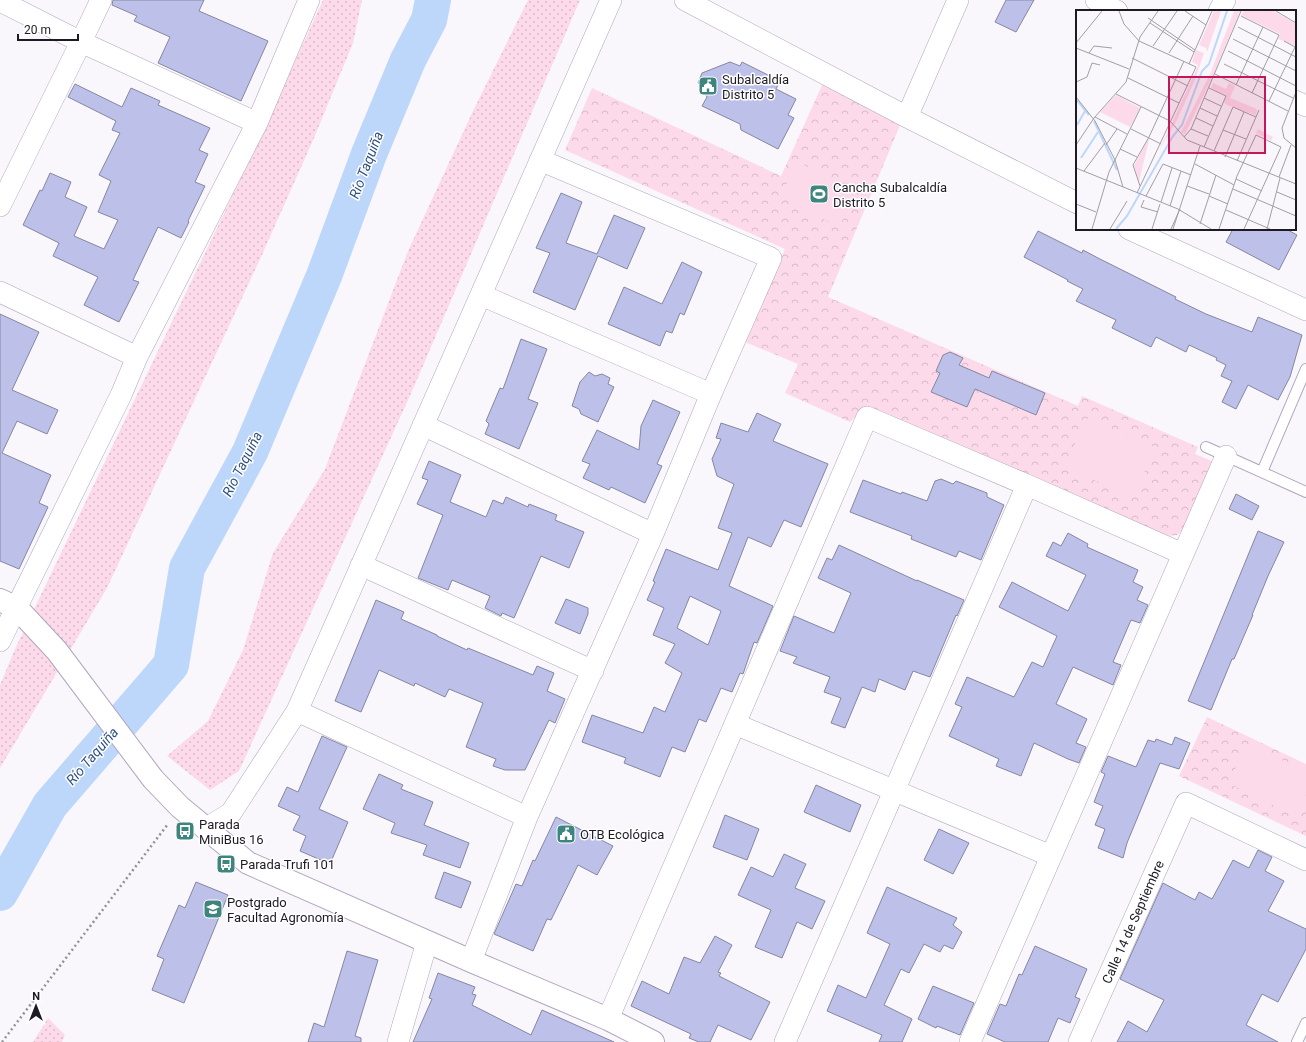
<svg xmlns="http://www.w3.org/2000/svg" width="1306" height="1042" viewBox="0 0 1306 1042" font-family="Roboto,sans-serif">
<defs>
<pattern id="grass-dots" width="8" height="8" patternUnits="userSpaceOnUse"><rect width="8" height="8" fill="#fddae9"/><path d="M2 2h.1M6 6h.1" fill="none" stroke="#d8bac8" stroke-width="1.8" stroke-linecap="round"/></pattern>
<pattern id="park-crowns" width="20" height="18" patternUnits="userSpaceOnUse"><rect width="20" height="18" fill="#fddae9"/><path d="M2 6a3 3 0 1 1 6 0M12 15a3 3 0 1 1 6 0" fill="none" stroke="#d8bac8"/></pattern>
</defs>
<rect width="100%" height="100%" fill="#f9f7fc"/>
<path fill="url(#grass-dots)" d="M323,0H362L353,43L314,138L261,257L107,588L0,768V685L15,649L263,132Z
M528,0H580L413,389L239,771L210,790L167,756L208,721L243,650L273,553L325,469L408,251L473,111Z
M48,1018L65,1035L62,1042H33Z"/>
<path fill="url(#park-crowns)" d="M823,83L901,123L828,297L1078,406L1082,396L1198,447L1195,454L1214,462L1183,530L1177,535L1166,536L867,406L850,422L785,393L798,364L745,342L785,249L565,150L592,88L781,176Z
M1207,717L1306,764V836L1179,776Z"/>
<path fill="#fddae9" d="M798,162L857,192L839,227L780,197Z
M1086,418L1155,447L1134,497L1065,468Z
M1248,744L1306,772V795L1296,816L1228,783Z"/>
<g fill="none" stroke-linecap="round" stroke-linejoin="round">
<path stroke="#bdd7fb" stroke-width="36" d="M0,893L50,805L171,665L187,568L250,452L324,276L369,154L408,60L429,20L433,0"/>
</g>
<path fill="#bdc1ea" stroke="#8487a0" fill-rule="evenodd" d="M113,0H204L199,11L268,41L241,101L158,63L170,37L134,21L137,16L112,5Z
M1006,0H1034L1016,32L995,22Z
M730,62L740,66L742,62L780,81L776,89L796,99L788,115L794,118L778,149L741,130L740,124L702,106L707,97L703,90L702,85L698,83L702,73Z
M75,84L122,107L131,88L160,101L158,105L210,128L199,150L208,154L195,182L205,186L188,221L189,222L181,238L158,227L133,280L139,282L119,322L84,305L98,277L53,256L59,243L23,225L40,190L42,191L50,173L71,182L65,197L87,207L74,236L104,249L118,220L98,212L111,181L99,175L120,133L112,130L116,121L68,97Z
M561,193L582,202L566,243L597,254L614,215L645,228L627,269L598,256L575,310L533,292L550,253L536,248Z
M1233,229H1286L1297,235L1279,270L1226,242Z
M1038,231L1082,253L1083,250L1098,258L1176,297L1175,299L1206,314L1252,332L1258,317L1302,335L1290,377L1278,400L1248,385L1236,409L1222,402L1232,381L1221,376L1226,365L1216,360L1217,358L1189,345L1186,352L1156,337L1151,347L1112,328L1116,320L1076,301L1083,289L1067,281L1068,280L1024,257Z
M682,262L702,272L684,315L680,313L672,333L666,331L660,346L608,324L624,287L662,304Z
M0,314L39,332L12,390L58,410L47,434L17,421L2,453L51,475L39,503L48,507L19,569L0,561Z
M521,339L547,349L528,399L538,403L519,449L485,434L489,424L486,421L500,388L503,389Z
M950,352L963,358L959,365L989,378L992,371L1045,393L1036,415L975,389L967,407L931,392L940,373L936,371L943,355Z
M589,372L595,376L602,374L610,378L608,384L614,387L598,422L581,414L579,409L572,406L580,382Z
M653,400L680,412L657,464L662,466L645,503L611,487L609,490L583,478L590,464L582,461L597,430L639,450L641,426Z
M757,413L781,424L773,441L828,464L801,527L784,520L771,547L748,537L729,586L773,606L757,643L754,642L743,674L740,673L732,692L721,688L706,722L699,719L685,752L672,747L660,777L624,763L626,758L582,742L592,715L643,733L654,707L665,712L682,673L665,663L675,644L653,635L664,608L647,600L655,582L653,581L666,549L718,570L732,533L718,528L734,484L717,476L712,459L721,439L716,438L721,423L748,432ZM690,596L721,611L708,645L677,628Z
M429,461L461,475L450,502L486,517L493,500L503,504L506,497L528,507L529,504L557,515L555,520L584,532L569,568L541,556L514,618L502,613L501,616L485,608L490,596L452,580L448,590L418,578L443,515L417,504L428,480L422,478Z
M941,479L953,484L956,481L987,493V497L1004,505L981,560L959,551L956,557L911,539L912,536L850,512L863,480L901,494L902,492L927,501L935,481Z
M1236,494L1259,506L1252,520L1229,509Z
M1258,531L1284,542L1268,576L1252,615H1253L1234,659H1232L1211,710L1188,701Z
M1068,533L1088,544L1087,547L1138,570L1133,582L1143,587L1137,600L1148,605L1140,623L1131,620L1113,662L1121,665L1113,685L1073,667L1056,704L1087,719L1076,743L1086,747L1079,763L1068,759L1034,743L1021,776L996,766L999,759L949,736L962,707L955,704L967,677L1014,697L1032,662L1043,667L1057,636L999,607L1012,582L1068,611L1086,575L1046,556L1053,542L1061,546Z
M839,545L917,581V580L964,600L957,616L956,615L930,677L913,671L905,690L879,679L875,692L862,687L845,728L831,723L841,698L824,692L830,677L793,663L797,657L780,651L794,616L834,633L851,593L818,578L827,558L832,560Z
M566,599L588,608V614L580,634L555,623Z
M376,600L404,612L401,619L437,635V636L467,650L468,648L533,675L537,666L554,673L547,691L565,699L555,723L549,720L525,770H505L493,766L496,759L466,747L483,703L449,689L445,697L415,683L414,686L379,670L361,712L335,701Z
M322,736L347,747L319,809L348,822L330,864L300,851L306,836L293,830L300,816L278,806L287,787L298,792Z
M1175,737L1190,743L1179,769L1160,763L1127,843L1123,858L1098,848L1105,829L1095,825L1103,806L1094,802L1105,774L1101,772L1108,756L1136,767L1148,740L1155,742L1156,739L1172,745Z
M379,774L403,785L401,789L433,802L424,825L469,843L460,868L423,855L427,845L391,833L395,823L363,809Z
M816,785L861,805L850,832L804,812Z
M725,815L759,829L747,860L713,847Z
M556,817L613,846L597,875L578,865L551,920L547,919L533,951L494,934L516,884L522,886L533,860L535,861Z
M939,829L969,843L953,874L924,860Z
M1258,850L1272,857L1265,871L1284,881L1268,911L1306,929V949L1278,1002L1262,994L1246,1025L1278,1042H1117L1128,1021L1147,1032L1164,1000L1120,979L1163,883L1195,900L1199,892L1212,899L1233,860L1249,868Z
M784,854L806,864L795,888L825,901L812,929L797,922L782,958L755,947L771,910L738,895L751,867L773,877Z
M444,872L471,882L461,908L435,898Z
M196,882L228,895L184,1003L152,990L164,959L157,956L179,905L185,908Z
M887,887L957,918L953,925L962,932L953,949L944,945L940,952L924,944L909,973L901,969L884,1005L912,1019L902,1042H879L882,1035L827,1011L838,985L866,998L890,944L867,933Z
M715,936L732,945L718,972L721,973L719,976L770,1002L751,1040L718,1025L710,1042H699L689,1038L691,1034L631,1006L642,981L669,994L684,957L700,963Z
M1035,946L1087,969L1075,997L1080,999L1070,1023L1058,1018L1048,1042H1005L987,1034L1000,1004L1006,1006L1019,974L1022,975Z
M347,951L378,960L355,1036L361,1038V1042H308L314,1023L324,1027Z
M438,973L475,987L472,994L476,995L472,1005L531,1035L542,1010L614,1042H413L432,999L429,998Z
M933,986L974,1003L960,1035L937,1026L936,1028L918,1019Z"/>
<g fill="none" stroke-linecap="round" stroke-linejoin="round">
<g stroke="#b0a6bf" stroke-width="12">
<path id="lane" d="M1206,447L1306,492
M1262,472L1306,369
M1297,1042L1306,1023"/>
</g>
<g stroke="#b0a6bf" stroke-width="22">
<path id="street" d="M685,0L907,117L1077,203
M1096,0L1117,11
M0,1L81,42L257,123
M1219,11L1225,0
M1295,101L1306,106
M907,117L958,0
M0,206L81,42L101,0
M1129,229L1306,310
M0,292L137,357
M481,295L711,394
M423,425L653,534
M361,565L593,671
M0,641L121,395L137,357L257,123L309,0
M297,711L527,817
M735,724L1051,856
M205,829L231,813L297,711L611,0
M471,961L527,817L653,534L711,394L771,258L540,160
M608,1019L867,417L1027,485L1183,554
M398,1042L427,942
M785,1042L1027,485
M970,1042L1226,456
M1079,1042L1186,803L1306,860"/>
</g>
<g stroke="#b0a6bf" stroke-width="24">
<path id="secondary" d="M0,600L17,608L57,651L153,779L180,807L248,863L471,961L608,1019L653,1042"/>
</g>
<path stroke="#939097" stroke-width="2.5" stroke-dasharray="2 3" stroke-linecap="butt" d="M2,1042L168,824"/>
<use href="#lane" stroke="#fff" stroke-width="10"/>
<use href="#street" stroke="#fff" stroke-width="21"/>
<use href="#secondary" stroke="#fff" stroke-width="22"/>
</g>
<defs>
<g id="civic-square" transform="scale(1)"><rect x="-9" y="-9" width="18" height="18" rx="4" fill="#3e857e" stroke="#fff"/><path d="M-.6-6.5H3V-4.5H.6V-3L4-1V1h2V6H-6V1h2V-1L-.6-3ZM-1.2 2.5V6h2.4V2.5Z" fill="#fff"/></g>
<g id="stadium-square" transform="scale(1)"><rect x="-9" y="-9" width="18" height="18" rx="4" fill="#3e857e" stroke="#fff"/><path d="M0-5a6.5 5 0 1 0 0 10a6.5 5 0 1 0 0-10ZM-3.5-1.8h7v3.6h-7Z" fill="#fff"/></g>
<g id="bus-square" transform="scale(1)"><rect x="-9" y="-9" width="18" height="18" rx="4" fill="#3e857e" stroke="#fff"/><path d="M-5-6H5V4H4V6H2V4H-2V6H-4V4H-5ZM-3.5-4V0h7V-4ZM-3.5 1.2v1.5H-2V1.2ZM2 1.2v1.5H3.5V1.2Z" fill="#fff"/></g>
<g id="university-square" transform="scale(1)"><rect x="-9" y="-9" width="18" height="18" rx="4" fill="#3e857e" stroke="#fff"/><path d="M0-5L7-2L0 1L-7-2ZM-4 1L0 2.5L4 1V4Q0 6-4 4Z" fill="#fff"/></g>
</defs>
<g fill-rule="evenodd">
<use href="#civic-square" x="708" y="86"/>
<use href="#stadium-square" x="819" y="194"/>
<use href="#bus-square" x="185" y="831"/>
<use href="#civic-square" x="566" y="834"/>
<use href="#bus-square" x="226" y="864"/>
<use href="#university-square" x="213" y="909"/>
</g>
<g text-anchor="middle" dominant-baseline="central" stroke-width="3" stroke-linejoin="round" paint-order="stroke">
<g font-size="13" fill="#1e1a24" stroke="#fff" text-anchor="start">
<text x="722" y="79">Subalcaldía<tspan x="722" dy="15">Distrito 5</tspan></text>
<text x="833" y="187">Cancha Subalcaldía<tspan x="833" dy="15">Distrito 5</tspan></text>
<text x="199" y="824">Parada<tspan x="199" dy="15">MiniBus 16</tspan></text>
<text x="580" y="834">OTB Ecológica</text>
<text x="240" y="864">Parada Trufi 101</text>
<text x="227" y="902">Postgrado<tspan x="227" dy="15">Facultad Agronomía</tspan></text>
</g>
<g font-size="13" fill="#1e1a24" stroke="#fff">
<text transform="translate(1133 922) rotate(-66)">Calle 14 de Septiembre</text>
</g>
<g font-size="14" font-style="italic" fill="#315281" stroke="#fff">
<text transform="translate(366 165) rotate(-69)">Río Taquiña</text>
<text transform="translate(242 464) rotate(-63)">Río Taquiña</text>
<text transform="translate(92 756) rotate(-49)">Río Taquiña</text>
</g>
</g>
<g transform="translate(1076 10)">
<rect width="220" height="220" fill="#f9f7fc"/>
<path d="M138,1H145L131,42L130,38L123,35ZM158,1H164L139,61L109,124L105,122L134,64ZM168,1H198L220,14V36L202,29L204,24L165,5ZM120,40L128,43L119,70L101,110L83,141L121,58L122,55L116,52ZM40,85L64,98L54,117L24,102Z" fill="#fddae9"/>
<path d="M137,73L150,79L153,73L159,76L154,88L181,99L180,105L151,95L148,92L150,85L135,78ZM182,119L197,127L195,131L180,123ZM72,129L73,130L63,172L58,156Z" fill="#fddae9"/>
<path fill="none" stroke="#bdd7fb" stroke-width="2" d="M0,89L13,105M18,111L41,160M1,115L9,101M5,148L22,122M40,219L51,206L97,126L106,115L126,61L133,54L151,1"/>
<path fill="none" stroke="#a19fa6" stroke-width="1" d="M43,1L48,14L63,31L120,57L61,183M109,1L130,15M200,1L220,13M165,6L203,25L176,83M72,8L119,40M74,13L118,42M162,17L220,47M157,29L220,61M0,33L26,1M77,36L101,1M0,38L53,59M152,41L220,76M13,43L18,36L36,38M93,43L117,6M56,48L112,76M113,54L136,1M148,54L217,88M139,64L212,101M52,68L103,93M0,72L11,67L16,53L24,55M160,75L187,17M220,82L206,118L208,128L220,138M40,84L94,111L111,130L220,174M0,87L19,111L39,150L47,177M128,88L145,96M193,91L219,37L208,31M124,98L141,106M19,107L51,124M120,108L137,116M55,119L85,134M115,119L132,126M147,120L170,129M108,127L115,119L165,1M0,135L18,108L50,72L64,27L82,1M30,135L41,119M128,137L150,86L133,78M44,139L61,147M138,141L157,97L180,107M149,147L168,102M161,151L183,100M119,154L158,175M0,158L102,199L135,219M8,161L29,133M203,167L215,135M160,169L186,181M64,176L57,155L73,127L108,51M111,176L133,184M157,179L220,206M201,182L220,190M70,186L87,154L115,165M133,186L152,194M68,190L65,197L82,202M85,192L96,158M0,194L20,202M94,196L105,161M150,200L194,219M124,214L140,165M16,219L33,162L65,97M34,219L51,191M76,219L84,194M95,219L104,199M97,219L124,136M143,219L161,166L180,125L205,137L168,219M191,219L204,168"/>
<path fill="#c2185b" fill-opacity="0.15" stroke="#c2185b" stroke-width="2" d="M93,67H189V143H93Z"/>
<rect width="220" height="220" fill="none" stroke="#1e1a24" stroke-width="2"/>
</g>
<g transform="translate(36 1006)" stroke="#ffffff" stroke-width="3" paint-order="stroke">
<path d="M0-3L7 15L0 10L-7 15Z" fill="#1e1a24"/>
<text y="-6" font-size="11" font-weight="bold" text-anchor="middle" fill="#1e1a24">N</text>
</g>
<path d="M18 34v6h60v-6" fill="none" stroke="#1e1a24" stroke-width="2"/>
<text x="24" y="34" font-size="12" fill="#1e1a24" stroke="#ffffff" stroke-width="3" paint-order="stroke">20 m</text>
</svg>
